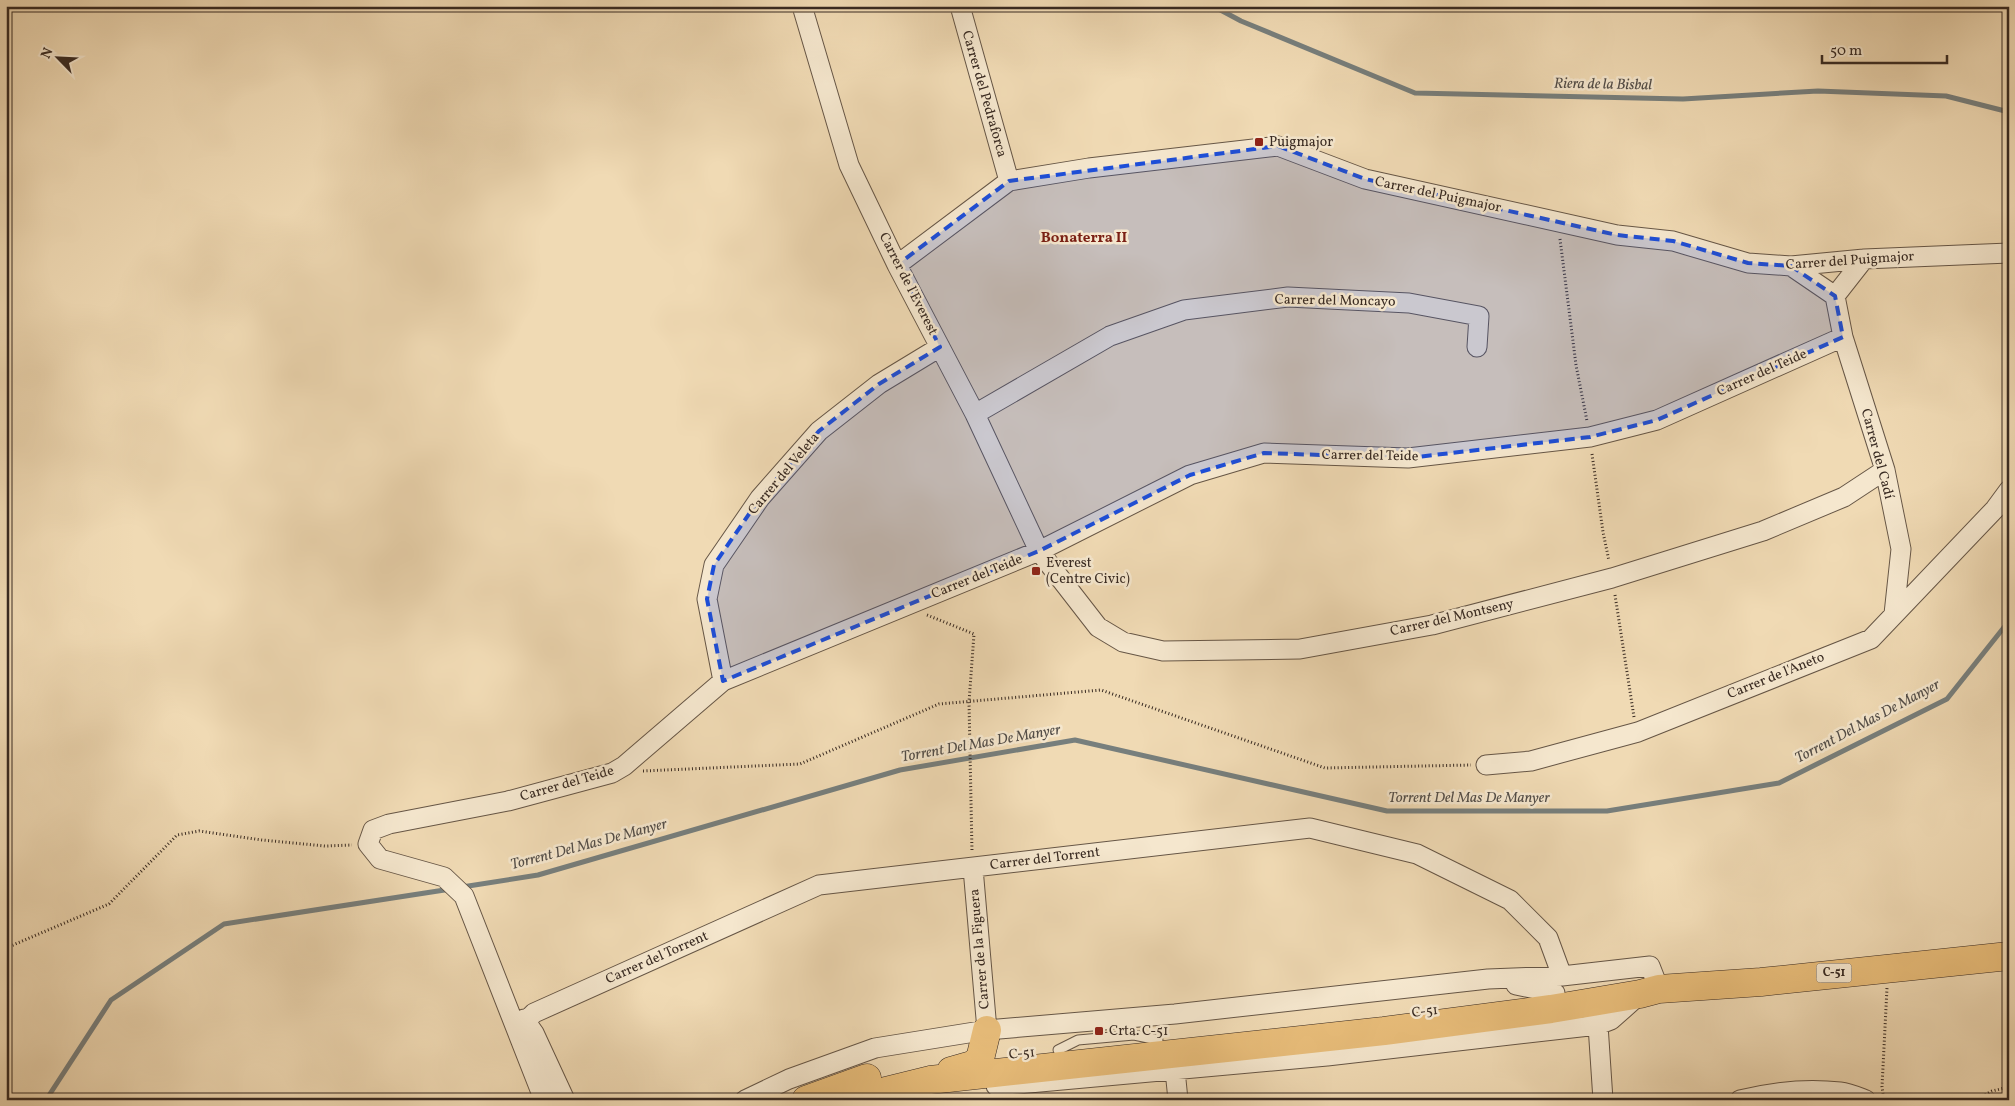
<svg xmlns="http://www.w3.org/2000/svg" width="2015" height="1106" viewBox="0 0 2015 1106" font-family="Vollkorn,serif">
<rect width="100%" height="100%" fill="#f0dab4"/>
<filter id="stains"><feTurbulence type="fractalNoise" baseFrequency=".004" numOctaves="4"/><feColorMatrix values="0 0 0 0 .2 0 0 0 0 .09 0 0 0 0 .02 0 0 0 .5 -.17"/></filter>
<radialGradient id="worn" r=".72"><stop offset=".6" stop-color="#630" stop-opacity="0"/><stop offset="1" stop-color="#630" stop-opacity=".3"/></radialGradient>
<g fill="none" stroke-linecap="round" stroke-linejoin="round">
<path stroke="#777f7d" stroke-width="5" d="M1213,6L1241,21L1415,93L1683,99L1818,91L1946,96L2009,112
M462,887L538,875L900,770L1075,740L1387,811H1607L1779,783L1947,699L2009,621
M46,1100L111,1000L224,924L451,889"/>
<g stroke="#665646" stroke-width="11">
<path id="lane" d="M1058,1050L1078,1040L1134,1035L1158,1040"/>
</g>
<g stroke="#665646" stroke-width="21">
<path id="street" d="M802,6L849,165L897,265L975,414L1039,551L1098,627L1123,642L1163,651L1300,649L1432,625L1612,578L1763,531L1844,497L1885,470
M960,6L1009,181
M897,265L1009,181L1089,168L1278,146L1365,179L1617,235L1673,241L1748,263L1791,266L1864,259L2009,253
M1791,266L1835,296L1843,337L1885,470L1901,549L1894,614
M1835,296L1864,259
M975,414L1110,336L1184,310L1288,297L1409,303L1479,316L1477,347
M723,681L707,599L714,565L760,498L819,431L879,384L940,347
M1486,765L1531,761L1638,732L1871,639L1995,509L2009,490
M973,868L987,1030
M1516,985L1555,993
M1595,1014L1598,1025L1603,1100
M524,1019L534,1033L565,1100
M523,1045L526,1021L534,1013L819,885L1310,828L1417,854L1510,900L1548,938L1562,976
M1175,1070L1178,1100
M996,1086L1327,1056L1598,1025L1611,1020L1638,996
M544,1100L464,896L444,877L380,859L368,844L373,830L389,824L508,801L612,773L624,766L723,681L1039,551L1190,475L1264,453L1408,458L1590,437L1657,420L1843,337
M745,1100L789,1079L875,1048L987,1030L1175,1014L1488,979L1562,976L1650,966L1659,989
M1740,1100C1772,1092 1807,1088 1840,1092C1849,1093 1858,1097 1866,1100"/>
</g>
<g stroke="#382a22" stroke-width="29">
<path id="primary" d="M951,1071L972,1065L980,1059L987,1030
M806,1100L867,1078
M849,1100L930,1080L1384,1031L1551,1009L1640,994L1659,989L1761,982L2009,956"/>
</g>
<path stroke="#382a22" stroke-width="3" stroke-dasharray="1 2.5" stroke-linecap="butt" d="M1560,239L1576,365L1587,421
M1592,454L1603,532L1609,561
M1615,595L1634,717
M927,615L974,634L969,702L972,852
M643,771L800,764L939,704L1101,690L1325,768L1471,765
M6,948L109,904L177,835L199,831L262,840L325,846L352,845
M1883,1094L1882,1087L1887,988
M1976,1100L1992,1091L2009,1087"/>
<use href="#lane" stroke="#f5e7ce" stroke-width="9"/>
<use href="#street" stroke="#f5e7ce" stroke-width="19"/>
<use href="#primary" stroke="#e8bd7a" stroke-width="28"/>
</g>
<path fill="#1d4ed8" fill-opacity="0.2" stroke="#1d4ed8" stroke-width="4" stroke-dasharray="10 6" stroke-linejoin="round" d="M1278,146L1365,179L1617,235L1673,241L1748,263L1791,266L1835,296L1843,337L1657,420L1590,437L1408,458L1264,453L1190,475L1039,551L723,681L707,599L714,565L760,498L819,431L879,384L940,347L897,265L1009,181Z"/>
<g fill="#8f2418" stroke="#f5e7ce" stroke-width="2">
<rect x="1254" y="137" width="10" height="10" rx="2.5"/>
<rect x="1031" y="566" width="10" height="10" rx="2.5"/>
<rect x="1094" y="1026" width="10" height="10" rx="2.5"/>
</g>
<g text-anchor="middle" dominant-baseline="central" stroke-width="5" stroke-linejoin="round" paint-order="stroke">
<rect fill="#f5e7ce" stroke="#716356" stroke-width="1" x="1816.5" y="963.5" width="35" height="19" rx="4"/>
<g font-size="12" font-weight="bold" fill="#382a22">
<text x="1834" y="973">C-51</text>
</g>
<g font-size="14" fill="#382a22" stroke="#f5e7ce">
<text transform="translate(984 94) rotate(74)">Carrer del Pedraforca</text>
<text transform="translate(1438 195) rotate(12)">Carrer del Puigmajor</text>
<text transform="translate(1850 261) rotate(-4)">Carrer del Puigmajor</text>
<text transform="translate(908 284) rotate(63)">Carrer de l'Everest</text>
<text transform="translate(1335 301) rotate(1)">Carrer del Moncayo</text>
<text transform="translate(1762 373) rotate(-24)">Carrer del Teide</text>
<text transform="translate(1877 454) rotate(75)">Carrer del Cadí</text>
<text transform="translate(1370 456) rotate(1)">Carrer del Teide</text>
<text transform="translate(784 474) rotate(-50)">Carrer del Veleta</text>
<text transform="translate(977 577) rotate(-22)">Carrer del Teide</text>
<text transform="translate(1452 618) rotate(-13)">Carrer del Montseny</text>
<text transform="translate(1776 676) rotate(-22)">Carrer de l'Aneto</text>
<text transform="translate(567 784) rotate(-16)">Carrer del Teide</text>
<text transform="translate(1045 859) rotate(-7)">Carrer del Torrent</text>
<text transform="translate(980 949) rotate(-95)">Carrer de la Figuera</text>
<text transform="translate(657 958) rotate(-24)">Carrer del Torrent</text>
<text transform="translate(1425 1012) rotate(-7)">C-51</text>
<text transform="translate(1022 1054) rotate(-6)">C-51</text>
</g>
<g font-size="14" fill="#382a22" stroke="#f5e7ce" text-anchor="start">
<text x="1269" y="142">Puigmajor</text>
<text x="1046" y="563">Everest<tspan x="1046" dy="16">(Centre Civic)</tspan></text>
<text x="1109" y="1031">Crta. C-51</text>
</g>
<g font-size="15" font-style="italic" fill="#524d48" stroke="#f5e7ce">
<text transform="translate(1603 85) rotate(1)">Riera de la Bisbal</text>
<text transform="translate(1868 722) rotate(-28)">Torrent Del Mas De Manyer</text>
<text transform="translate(981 744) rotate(-10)">Torrent Del Mas De Manyer</text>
<text x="1469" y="798">Torrent Del Mas De Manyer</text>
<text transform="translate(589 845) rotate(-15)">Torrent Del Mas De Manyer</text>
</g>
<g font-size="15" font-weight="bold" fill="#7a1f14" stroke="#f5e7ce">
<text x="1084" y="238">Bonaterra II</text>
</g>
</g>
<rect width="2015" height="1106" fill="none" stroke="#f0dab4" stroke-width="25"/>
<rect x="8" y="8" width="2000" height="1091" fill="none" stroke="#382a22" stroke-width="2.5"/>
<rect x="12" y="12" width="1990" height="1081" fill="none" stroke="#382a22"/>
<g transform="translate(58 58) rotate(294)" stroke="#f5e7ce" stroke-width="4" paint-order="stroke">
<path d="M0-4L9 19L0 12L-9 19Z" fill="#382a22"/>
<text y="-8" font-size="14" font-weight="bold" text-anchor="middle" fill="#382a22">N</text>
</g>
<path d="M1822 55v8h125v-8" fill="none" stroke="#382a22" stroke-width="2.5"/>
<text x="1830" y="55" font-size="15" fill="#382a22" stroke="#f5e7ce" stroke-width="4" paint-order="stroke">50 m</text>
<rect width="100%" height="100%" filter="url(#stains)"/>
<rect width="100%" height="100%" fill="url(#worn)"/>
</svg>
